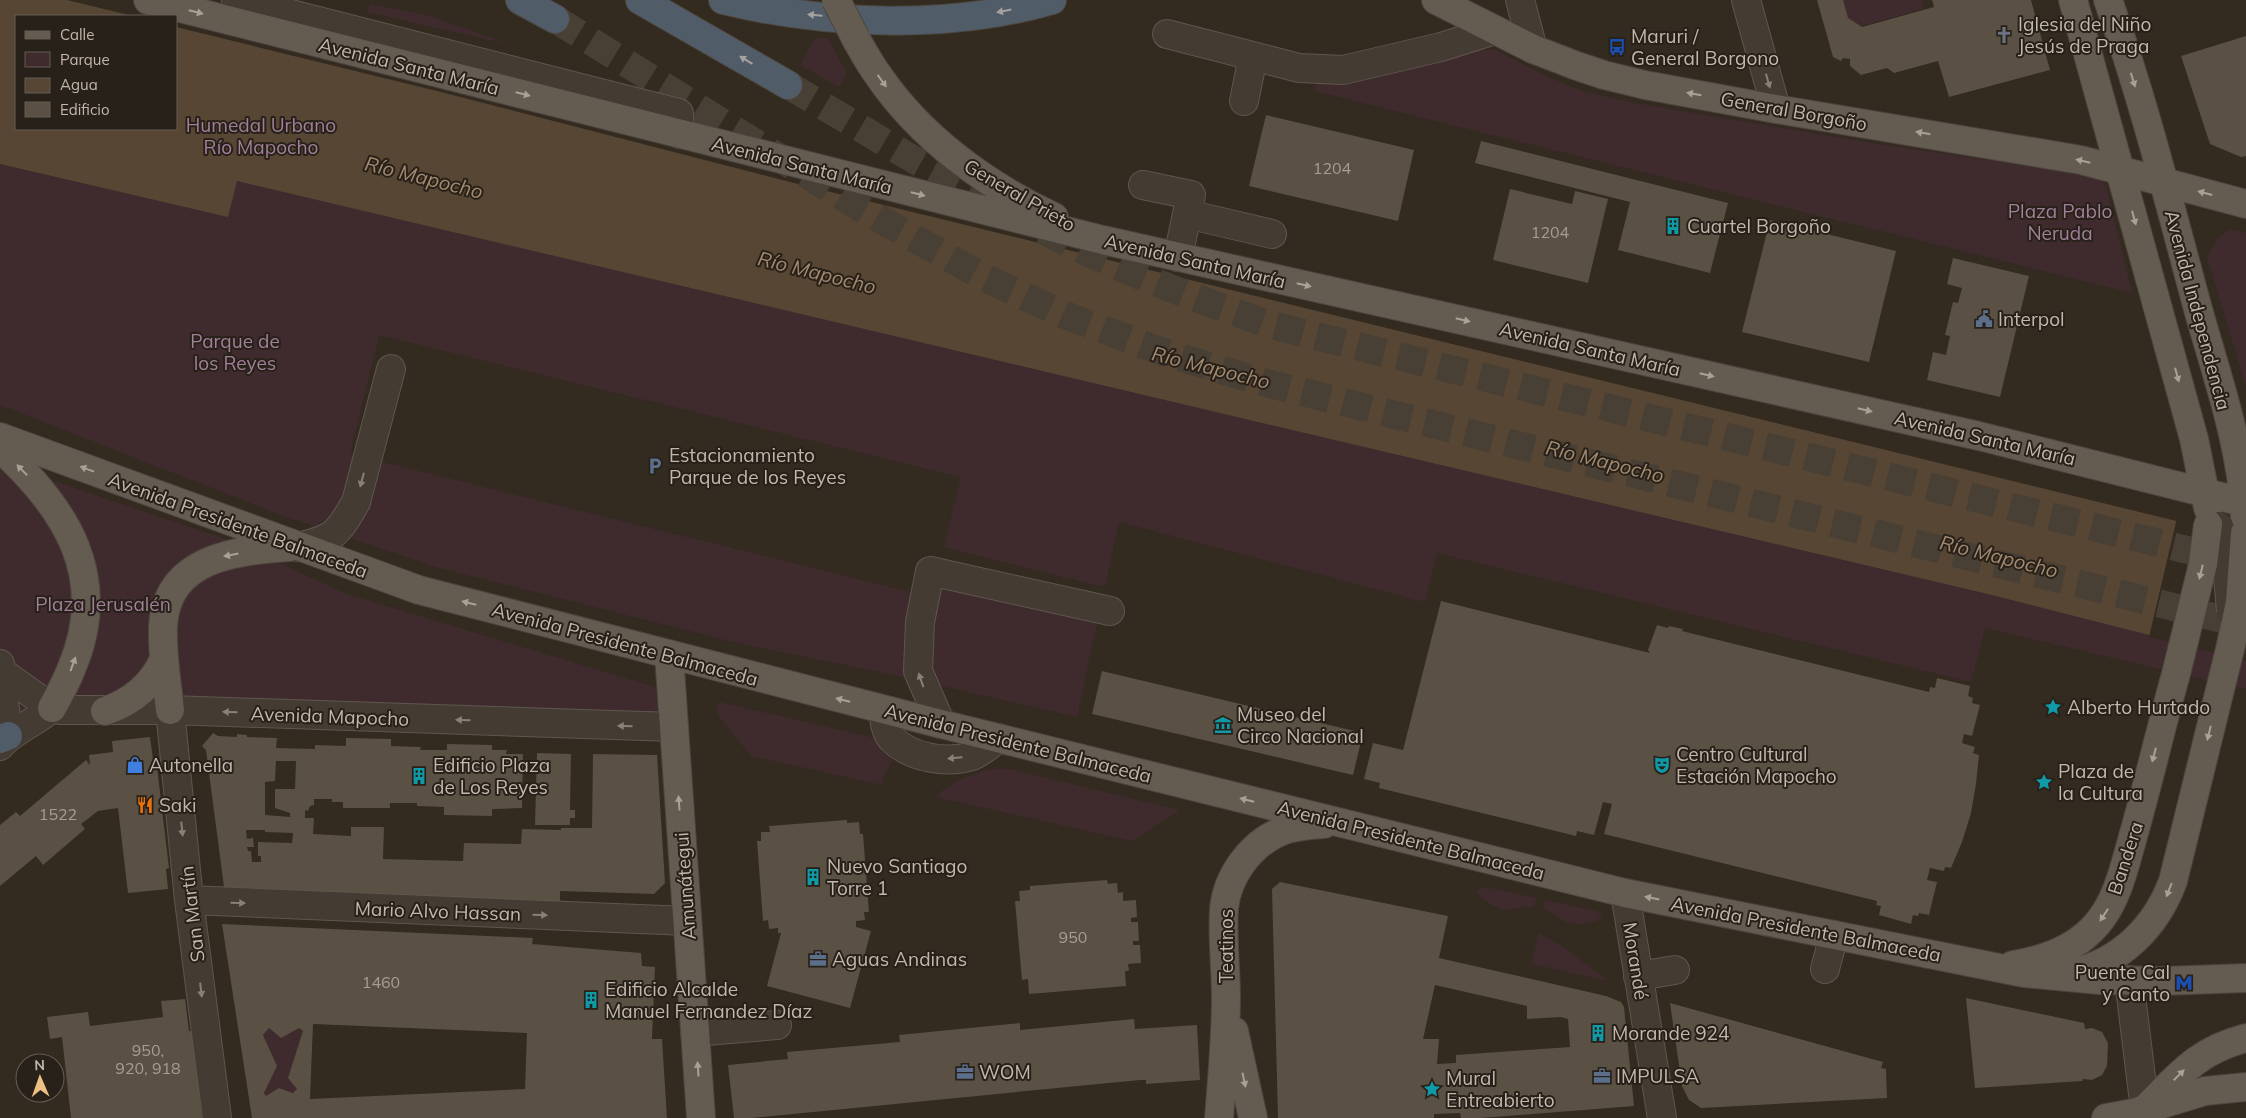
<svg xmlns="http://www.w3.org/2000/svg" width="2246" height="1118" viewBox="0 0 2246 1118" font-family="Mulish,sans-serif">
<rect width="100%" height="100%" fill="#332a20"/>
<path fill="#3f2b2e" d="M0,0L16,16V129H176L762,177L2246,541V689L1985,628L1971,682L1437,553L1425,602L1119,522L1105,587L944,547L961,477L379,335L350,454L931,597L937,577L1098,618L1077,717L885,673L733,642L436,567L281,515L0,405V164L228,217L0,163Z
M1841,0H1922L1924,9L1849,29Z
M370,4L430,16L515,46L367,12Z
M818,38H826L830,42L847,73L839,87L800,65L813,41Z
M1475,50H1496L1542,74L1582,91L1624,101L1866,142L2096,176L2106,186L2132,293L1314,91L1316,82L1358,81Z
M2230,229L2246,233V387L2207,257L2218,238Z
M0,463L229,540L347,594L655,687L661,713L55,706L5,712L0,699Z
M720,702L875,738L889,752L893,761L883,777L882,785L751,756L717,714V706Z
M999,768L1010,769L1180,810L1132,841L935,797C952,781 976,771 999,768Z
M1486,887L1536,898L1534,907C1526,906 1521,908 1514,909C1499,912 1487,902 1476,893L1479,889Z
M1545,900L1596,911L1601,915L1602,919C1589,923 1574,928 1561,919C1555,915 1551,911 1543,909Z
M1538,933L1561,945L1608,981L1531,964Z
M269,1028L281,1038L299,1028L303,1031L289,1078L297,1089L293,1093L279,1088L266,1096L264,1093L277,1066L263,1035Z"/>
<path fill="#574633" d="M0,0H67L133,16H16V129H176V27L437,91L798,184L2246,538L2153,636L1992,595L237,181L228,217L0,164Z"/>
<path fill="#332a20" d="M2177,518L2246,535V661L2149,637Z"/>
<path fill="#5a5044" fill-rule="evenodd" d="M1817,0H1843L1848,18L1862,27L1934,7L1932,0H2031L2050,70L1949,97L1938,61L1894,73L1887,68L1861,75L1850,66V59L1843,58L1841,61L1833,57Z
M2246,36V156L2241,157L2210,144L2181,56Z
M1266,115L1414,150L1398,221L1249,186Z
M1481,141L1728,203L1710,273L1618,250L1630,202L1475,163Z
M1510,189L1572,204L1575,191L1608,199L1588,283L1493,260Z
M1770,220L1896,251L1869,362L1742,332Z
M1953,258L2029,276L2000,397L1927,380L1933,352L1946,355L1950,336L1945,335L1953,302L1958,303L1962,288L1947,284Z
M1441,601L1650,653L1648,650L1657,625L1668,628L1669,626L1683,629L1682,631L1929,692L1930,687L1935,688L1937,678L1970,686L1968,696L1973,698L1972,703L1980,705L1972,736L1964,734L1962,743L1975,747L1973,753L1979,755L1976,784L1971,813L1962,842L1951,868L1945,867L1944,871L1930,868L1927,880L1937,882L1929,915L1919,913L1918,916L1913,915L1911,924L1879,915L1881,906L1876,905L1877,901L1604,834L1612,804L1603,802L1594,835L1577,831L1576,836L1379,788L1380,783L1364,779L1373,743L1403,750Z
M1102,671L1363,733L1353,775L1092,714Z
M213,733L218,736L237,737V734L247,735V737L277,738L276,748L315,749V745L346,746V738L391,739V746L421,747L420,750H447V744L492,745V750H507L506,754H523L522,808L492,809V816L444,815V807L417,806V803H390V808H343V802H332V799H314V805L310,806L308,811L305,810V818H314L313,834L351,836V827H384L383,859L463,861L464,843L521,844L522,829L561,830V828H592L593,754L657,755L665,883L654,894L560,891V902L224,887L206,750L202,746ZM276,761H296L295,789H275V808L290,813V817L265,815V782L275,781ZM246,830H265V832L293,833L292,843L258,842V856H261V862H252L251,851H248L247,847H254L253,838L247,839Z
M150,737L154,767H157L169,868L166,869L168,889L128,893L118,808L98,811L81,824L85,829L43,865L36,856L0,886V825L16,812L20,816L86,760L90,765L89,755L113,752L112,741Z
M537,753L571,754L570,810H575V818H570V825H535Z
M847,820V823L859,822L860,834H863L869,912H864L865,920L856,921V927L871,931L850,1008L767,986L781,933H778V928L769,929L768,920L763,921L757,841H761V832H770L769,826Z
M1107,880L1108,884L1117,883L1118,893L1123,892V901L1136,900L1137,917L1131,918V922H1138L1139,941H1133V945H1140L1141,963L1128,964L1129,971H1125L1126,986L1029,994L1028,979L1022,980L1015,901H1020L1019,891L1030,890V886Z
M1280,882L1448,916L1439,958L1606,996L1621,1002L1624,1007L1634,1106L1481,1118H1461L1460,1113L1434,1114V1118H1278L1272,889ZM1435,985L1527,1006V1019L1561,1017L1568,1019L1570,1047L1456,1055V1063L1437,1064L1439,1039H1423Z
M222,924L533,938L532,944L641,953L642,966L655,967L652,1039H662L667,1118H252ZM313,1024L527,1033L525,1089L310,1099ZM269,1028L281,1038L299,1028L303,1031L288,1078L297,1089L293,1093L279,1088L266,1096L264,1093L277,1066L263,1035Z
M1966,998L2084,1023L2085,1029L2092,1028L2102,1032L2108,1043L2107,1066L2102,1075L2092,1080L2083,1079L2082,1081L1975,1088Z
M185,999L189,1031H192L202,1118H71L62,1037L50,1039L47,1017L88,1012L90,1026L163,1017L161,1001Z
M1670,1003L1883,1062L1881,1068L1886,1069L1887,1098L1701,1108L1689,1100L1682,1086Z
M1134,1019L1135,1029L1197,1025L1200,1080L1146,1084V1080H1140L751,1118H734L728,1065L788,1059L787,1052L900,1042L899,1035L1020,1023V1030Z"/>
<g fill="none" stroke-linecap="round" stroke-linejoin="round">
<path stroke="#483f35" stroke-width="28" stroke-dasharray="28 14" stroke-linecap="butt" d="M555,19L864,210L985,278L1065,315L1163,352L1258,381L2246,625
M788,85L916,161L1007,211
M1043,230C1116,269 1193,298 1271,325L2228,560"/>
<g stroke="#5f574e" stroke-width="30">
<path id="minor" d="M236,0L679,113L680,134
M1520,0L1533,49
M1746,0L1776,109
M1167,34L1299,68L1343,70L1441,47L1495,30
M1244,101L1253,57
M1143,185L1191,195L1187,214L1272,234
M1178,257L1187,214
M297,547C334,539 337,535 356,502L391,369
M0,664L8,736
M0,671L52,708L61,710H170L674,727
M170,710L189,900L217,1118
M883,710C884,719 885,731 892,739C911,758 947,764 972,756C982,752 990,745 998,738
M941,724L918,671L920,622L930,571L1110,611
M0,746C12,731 36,722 52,708
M1625,893L1662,1118
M189,900L687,921
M1825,969L1834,935
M1638,976L1675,970
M2129,980L2146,1118
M695,1032L777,1025"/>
</g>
<g stroke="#4d453d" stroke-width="30">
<path id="major" d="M148,0L1103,240L1979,436L2246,503
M1436,0L1533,49L1577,66L1604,75L1645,85L1776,109L2081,160L2246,204
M2073,0L2194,439L2208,508
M2108,0C2144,101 2170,206 2198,309C2217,377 2243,449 2245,520
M856,39C863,51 870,64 878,75C921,138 986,185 1054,217
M0,437L419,590L941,724L1625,893L2024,973L2099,980L2163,981L2246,978
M0,448C66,508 110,577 72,667C67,681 59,695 52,708
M669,654L701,1118
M170,710C167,683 162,655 163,627C166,558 236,550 290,547
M105,711C132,702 152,686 164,659
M2013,965C2044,960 2076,949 2097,924C2118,900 2125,864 2134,833C2149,780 2161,727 2176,674
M2072,973C2121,962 2156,927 2173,881L2231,645
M1234,1031L1253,1118
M2148,1106C2180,1074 2199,1050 2246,1038
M1219,1118C1222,1078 1226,1037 1226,997C1226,968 1222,938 1224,909C1227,876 1251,843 1282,831C1295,826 1310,825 1324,824
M2106,1118L2133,1113L2205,1091L2246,1087"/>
</g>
<g stroke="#4e473e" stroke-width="30">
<path id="highway" d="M520,0L555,19
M640,0L788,85
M723,0C826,25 949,30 1052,0
M0,739L8,736"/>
</g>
<use href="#minor" stroke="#443c33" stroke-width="28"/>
<use href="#major" stroke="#645b51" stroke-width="28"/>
<use href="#highway" stroke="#515c69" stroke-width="28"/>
<g stroke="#5f574e" stroke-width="30" stroke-linecap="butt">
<path id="minor-bridge" d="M2219,526L2227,564L2231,611"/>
</g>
<g stroke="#4d453d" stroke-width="30" stroke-linecap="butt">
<path id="major-bridge" d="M836,0L856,39
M2231,645L2240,602L2245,533
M2176,674L2203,564L2208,524"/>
</g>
<use href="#minor-bridge" stroke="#443c33" stroke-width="28"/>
<use href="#major-bridge" stroke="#645b51" stroke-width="28"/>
</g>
<defs><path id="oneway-solid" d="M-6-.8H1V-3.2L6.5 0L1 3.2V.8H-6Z" transform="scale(1.25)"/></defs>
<g fill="#a5a19c">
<use href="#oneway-solid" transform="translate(1004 11) rotate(169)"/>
<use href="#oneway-solid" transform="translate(815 15) rotate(-175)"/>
<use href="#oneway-solid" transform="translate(746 60) rotate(-149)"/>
</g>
<g fill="#aaa196">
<use href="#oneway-solid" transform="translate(196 12) rotate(14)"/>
<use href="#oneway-solid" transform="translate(2133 80) rotate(73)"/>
<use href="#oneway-solid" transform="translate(882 81) rotate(54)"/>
<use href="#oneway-solid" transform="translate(523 94) rotate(14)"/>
<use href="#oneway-solid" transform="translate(1694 94) rotate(-170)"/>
<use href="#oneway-solid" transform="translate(1923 133) rotate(-170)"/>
<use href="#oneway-solid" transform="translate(2083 161) rotate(-167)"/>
<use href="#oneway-solid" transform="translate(2205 193) rotate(-165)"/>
<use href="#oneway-solid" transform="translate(918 194) rotate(14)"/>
<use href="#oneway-solid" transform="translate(2134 218) rotate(75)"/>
<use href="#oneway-solid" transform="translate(1304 285) rotate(13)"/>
<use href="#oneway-solid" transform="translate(1463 320) rotate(13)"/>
<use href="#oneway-solid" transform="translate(1707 375) rotate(13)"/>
<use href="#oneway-solid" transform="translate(2177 375) rotate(75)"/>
<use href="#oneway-solid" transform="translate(1865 410) rotate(13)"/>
<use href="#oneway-solid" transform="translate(87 469) rotate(-160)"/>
<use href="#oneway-solid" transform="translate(22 470) rotate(-134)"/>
<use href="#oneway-solid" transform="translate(231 555) rotate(169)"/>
<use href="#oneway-solid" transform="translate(2201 572) rotate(104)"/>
<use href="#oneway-solid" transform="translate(469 603) rotate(-166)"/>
<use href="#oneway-solid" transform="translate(73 664) rotate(-70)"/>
<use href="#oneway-solid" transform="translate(843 700) rotate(-166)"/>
<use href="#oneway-solid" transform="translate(2209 733) rotate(104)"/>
<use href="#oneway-solid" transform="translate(2154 755) rotate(105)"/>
<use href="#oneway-solid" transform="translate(1247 800) rotate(-166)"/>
<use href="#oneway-solid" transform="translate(679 803) rotate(-94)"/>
<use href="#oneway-solid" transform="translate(2169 890) rotate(111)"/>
<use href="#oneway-solid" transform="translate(1652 898) rotate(-169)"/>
<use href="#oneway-solid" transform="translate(2104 915) rotate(123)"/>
<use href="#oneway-solid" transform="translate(698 1069) rotate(-94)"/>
<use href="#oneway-solid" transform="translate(2179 1075) rotate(-45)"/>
<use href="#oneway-solid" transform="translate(1244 1080) rotate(78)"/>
</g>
<g fill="#898076">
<use href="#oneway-solid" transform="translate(1768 81) rotate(74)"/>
<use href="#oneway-solid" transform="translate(362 480) rotate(105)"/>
<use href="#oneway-solid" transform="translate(921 680) rotate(-109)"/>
<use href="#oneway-solid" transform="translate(230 712) rotate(-178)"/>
<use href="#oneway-solid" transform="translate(463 720) rotate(-178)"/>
<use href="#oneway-solid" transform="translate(625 726) rotate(-178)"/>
<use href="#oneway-solid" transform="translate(955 758) rotate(175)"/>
<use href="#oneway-solid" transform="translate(182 829) rotate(84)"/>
<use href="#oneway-solid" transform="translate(238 903) rotate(2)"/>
<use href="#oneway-solid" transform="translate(540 915) rotate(2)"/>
<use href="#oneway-solid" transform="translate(201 990) rotate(83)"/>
</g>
<defs>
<g id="church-bare" transform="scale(1.35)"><path d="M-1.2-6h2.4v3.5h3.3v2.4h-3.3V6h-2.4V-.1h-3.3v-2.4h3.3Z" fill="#6b7280" stroke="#282119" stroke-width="2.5" paint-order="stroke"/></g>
<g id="bus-bare" transform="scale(1.35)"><path d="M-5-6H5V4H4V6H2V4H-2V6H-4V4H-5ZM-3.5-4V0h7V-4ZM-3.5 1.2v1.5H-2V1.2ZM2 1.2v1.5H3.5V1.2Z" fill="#1a4fb4" stroke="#282119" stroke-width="2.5" paint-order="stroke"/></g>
<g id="building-bare" transform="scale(1.35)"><path d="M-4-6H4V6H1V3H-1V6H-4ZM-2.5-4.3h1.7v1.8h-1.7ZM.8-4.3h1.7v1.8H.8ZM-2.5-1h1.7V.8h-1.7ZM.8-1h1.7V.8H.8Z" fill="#0f9aa8" stroke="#282119" stroke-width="2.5" paint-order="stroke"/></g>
<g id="civic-bare" transform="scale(1.35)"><path d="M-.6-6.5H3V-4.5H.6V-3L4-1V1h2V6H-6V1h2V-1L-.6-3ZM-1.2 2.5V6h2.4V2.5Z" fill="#5c6f8a" stroke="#282119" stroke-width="2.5" paint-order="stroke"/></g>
<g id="parking-bare" transform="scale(1.35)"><path d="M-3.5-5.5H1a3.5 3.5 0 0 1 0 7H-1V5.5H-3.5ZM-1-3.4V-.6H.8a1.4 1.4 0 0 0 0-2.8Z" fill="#5c6f8a" stroke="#282119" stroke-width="2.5" paint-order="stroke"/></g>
<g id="sight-bare" transform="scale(1.35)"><path d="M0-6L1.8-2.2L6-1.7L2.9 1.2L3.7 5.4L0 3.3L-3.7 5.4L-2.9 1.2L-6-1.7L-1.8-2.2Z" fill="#0f9aa8" stroke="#282119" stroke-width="2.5" paint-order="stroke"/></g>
<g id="museum-bare" transform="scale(1.35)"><path d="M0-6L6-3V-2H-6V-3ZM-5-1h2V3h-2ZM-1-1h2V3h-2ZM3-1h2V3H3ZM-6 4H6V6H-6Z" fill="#0f9aa8" stroke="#282119" stroke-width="2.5" paint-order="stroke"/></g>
<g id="shop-bare" transform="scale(1.35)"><path d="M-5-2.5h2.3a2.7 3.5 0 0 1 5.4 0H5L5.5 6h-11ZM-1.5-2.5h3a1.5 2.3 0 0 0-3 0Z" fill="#3f7fe0" stroke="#282119" stroke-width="2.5" paint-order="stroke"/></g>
<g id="theatre-bare" transform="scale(1.35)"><path d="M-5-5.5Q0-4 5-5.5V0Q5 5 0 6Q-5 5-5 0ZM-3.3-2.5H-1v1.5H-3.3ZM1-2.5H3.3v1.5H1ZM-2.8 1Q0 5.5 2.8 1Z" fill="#0f9aa8" stroke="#282119" stroke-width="2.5" paint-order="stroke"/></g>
<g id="restaurant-bare" transform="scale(1.35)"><path d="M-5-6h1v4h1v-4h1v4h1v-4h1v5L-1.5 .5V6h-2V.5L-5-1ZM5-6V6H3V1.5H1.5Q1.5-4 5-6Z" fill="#e8710a" stroke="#282119" stroke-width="2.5" paint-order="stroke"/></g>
<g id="office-bare" transform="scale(1.35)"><path d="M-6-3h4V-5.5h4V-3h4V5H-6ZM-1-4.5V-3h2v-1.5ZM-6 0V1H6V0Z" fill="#5c6f8a" stroke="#282119" stroke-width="2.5" paint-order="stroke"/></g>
<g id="metro-bare" transform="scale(1.35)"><path d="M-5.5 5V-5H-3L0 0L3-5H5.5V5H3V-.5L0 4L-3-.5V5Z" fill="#1a4fb4" stroke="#282119" stroke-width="2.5" paint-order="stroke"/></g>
</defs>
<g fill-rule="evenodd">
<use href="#church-bare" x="2004" y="35"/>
<use href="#bus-bare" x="1617" y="47"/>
<use href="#building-bare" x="1673" y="226"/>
<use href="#civic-bare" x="1984" y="319"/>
<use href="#parking-bare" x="655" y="466"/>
<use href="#sight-bare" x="2053" y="707"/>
<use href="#museum-bare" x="1223" y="725"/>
<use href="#shop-bare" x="135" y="765"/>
<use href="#theatre-bare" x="1662" y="765"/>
<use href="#building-bare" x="419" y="776"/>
<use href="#sight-bare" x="2044" y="782"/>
<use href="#restaurant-bare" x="145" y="805"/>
<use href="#building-bare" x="813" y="877"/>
<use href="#office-bare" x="818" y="959"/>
<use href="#metro-bare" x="2184" y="983"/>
<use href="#building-bare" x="591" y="1000"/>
<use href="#building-bare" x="1598" y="1033"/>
<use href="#office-bare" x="965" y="1072"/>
<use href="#office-bare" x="1602" y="1076"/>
<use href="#sight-bare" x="1432" y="1089"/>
</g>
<g text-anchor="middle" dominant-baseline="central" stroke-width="4" stroke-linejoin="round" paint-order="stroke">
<g font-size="16" fill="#a79e93">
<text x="1332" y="168">1204</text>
<text x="1550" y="232">1204</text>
<text x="58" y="814">1522</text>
<text x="1073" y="937">950</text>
<text x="381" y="982">1460</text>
<text x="148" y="1050">950,<tspan x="148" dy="18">920, 918</tspan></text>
</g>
<g font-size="19" fill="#c1b8ad" stroke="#282119" text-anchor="start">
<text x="2018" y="24">Iglesia del Niño<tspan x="2018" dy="22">Jesús de Praga</tspan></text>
<text x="1631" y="36">Maruri /<tspan x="1631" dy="22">General Borgono</tspan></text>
<text x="1687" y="226">Cuartel Borgoño</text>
<text x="1998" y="319">Interpol</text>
<text x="669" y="455">Estacionamiento<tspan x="669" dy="22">Parque de los Reyes</tspan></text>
<text x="2067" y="707">Alberto Hurtado</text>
<text x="1237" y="714">Museo del<tspan x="1237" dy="22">Circo Nacional</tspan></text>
<text x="1676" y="754">Centro Cultural<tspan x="1676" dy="22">Estación Mapocho</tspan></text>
<text x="149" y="765">Autonella</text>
<text x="433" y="765">Edificio Plaza<tspan x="433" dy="22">de Los Reyes</tspan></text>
<text x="2058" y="771">Plaza de<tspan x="2058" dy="22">la Cultura</tspan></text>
<text x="159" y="805">Saki</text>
<text x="827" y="866">Nuevo Santiago<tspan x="827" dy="22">Torre 1</tspan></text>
<text x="832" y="959">Aguas Andinas</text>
<text x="2170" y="972" text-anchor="end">Puente Cal<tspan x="2170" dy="22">y Canto</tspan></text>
<text x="605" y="989">Edificio Alcalde<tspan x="605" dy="22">Manuel Fernandez Díaz</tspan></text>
<text x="1612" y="1033">Morande 924</text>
<text x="979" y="1072">WOM</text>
<text x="1616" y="1076">IMPULSA</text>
<text x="1446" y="1078">Mural<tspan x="1446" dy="22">Entreabierto</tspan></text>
</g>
<g font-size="19" fill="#c1b8ad" stroke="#282119">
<text transform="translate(409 66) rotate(14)">Avenida Santa María</text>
<text transform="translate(1794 111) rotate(10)">General Borgoño</text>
<text transform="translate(802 165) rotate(14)">Avenida Santa María</text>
<text transform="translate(1020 195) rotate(30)">General Prieto</text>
<text transform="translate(1195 261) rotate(13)">Avenida Santa María</text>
<text transform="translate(2198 310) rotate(75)">Avenida Independencia</text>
<text transform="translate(1590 349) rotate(13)">Avenida Santa María</text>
<text transform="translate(1985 438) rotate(13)">Avenida Santa María</text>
<text transform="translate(238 525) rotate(20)">Avenida Presidente Balmaceda</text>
<text transform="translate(625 644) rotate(15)">Avenida Presidente Balmaceda</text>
<text transform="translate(330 716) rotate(2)">Avenida Mapocho</text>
<text transform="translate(1018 743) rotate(14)">Avenida Presidente Balmaceda</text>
<text transform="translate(1411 840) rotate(14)">Avenida Presidente Balmaceda</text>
<text transform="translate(2125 858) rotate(-72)">Bandera</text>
<text transform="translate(685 886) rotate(-94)">Amunátegui</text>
<text transform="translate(438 911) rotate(2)">Mario Alvo Hassan</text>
<text transform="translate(192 914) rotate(-97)">San Martín</text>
<text transform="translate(1806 929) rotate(11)">Avenida Presidente Balmaceda</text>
<text transform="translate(1226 946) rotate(-90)">Teatinos</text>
<text transform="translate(1636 961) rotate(81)">Morandé</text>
</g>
<g font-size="19" fill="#a07f99" stroke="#282119">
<text x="261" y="125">Humedal Urbano<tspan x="261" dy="22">Río Mapocho</tspan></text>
<text x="2060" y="211">Plaza Pablo<tspan x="2060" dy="22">Neruda</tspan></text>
<text x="235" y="341">Parque de<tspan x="235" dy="22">los Reyes</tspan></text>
<text x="103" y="604">Plaza Jerusalén</text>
</g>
<g font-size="20" font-style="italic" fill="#a28a70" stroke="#282119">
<text transform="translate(424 177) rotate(14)">Río Mapocho</text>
<text transform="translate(817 272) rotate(14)">Río Mapocho</text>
<text transform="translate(1211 367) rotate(14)">Río Mapocho</text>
<text transform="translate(1605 461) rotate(14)">Río Mapocho</text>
<text transform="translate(1999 556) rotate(14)">Río Mapocho</text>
</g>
</g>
<rect x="15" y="15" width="162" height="115" fill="#282119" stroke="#655d54"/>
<rect x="25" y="31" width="25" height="8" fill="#645b51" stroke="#655d54"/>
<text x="60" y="40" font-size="15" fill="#c1b8ad">Calle</text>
<rect x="25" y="52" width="25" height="15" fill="#3f2b2e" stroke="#655d54"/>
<text x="60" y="65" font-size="15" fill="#c1b8ad">Parque</text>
<rect x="25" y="78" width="25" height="15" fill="#574633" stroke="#655d54"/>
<text x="60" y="90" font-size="15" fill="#c1b8ad">Agua</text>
<rect x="25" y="102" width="25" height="15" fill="#5a5044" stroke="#655d54"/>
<text x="60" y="115" font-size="15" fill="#c1b8ad">Edificio</text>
<g transform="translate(40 1078) rotate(358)"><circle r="24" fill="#282119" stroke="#655d54"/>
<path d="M0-4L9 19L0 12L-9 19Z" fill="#edc186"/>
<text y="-8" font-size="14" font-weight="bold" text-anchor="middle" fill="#c1b8ad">N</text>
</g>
</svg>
